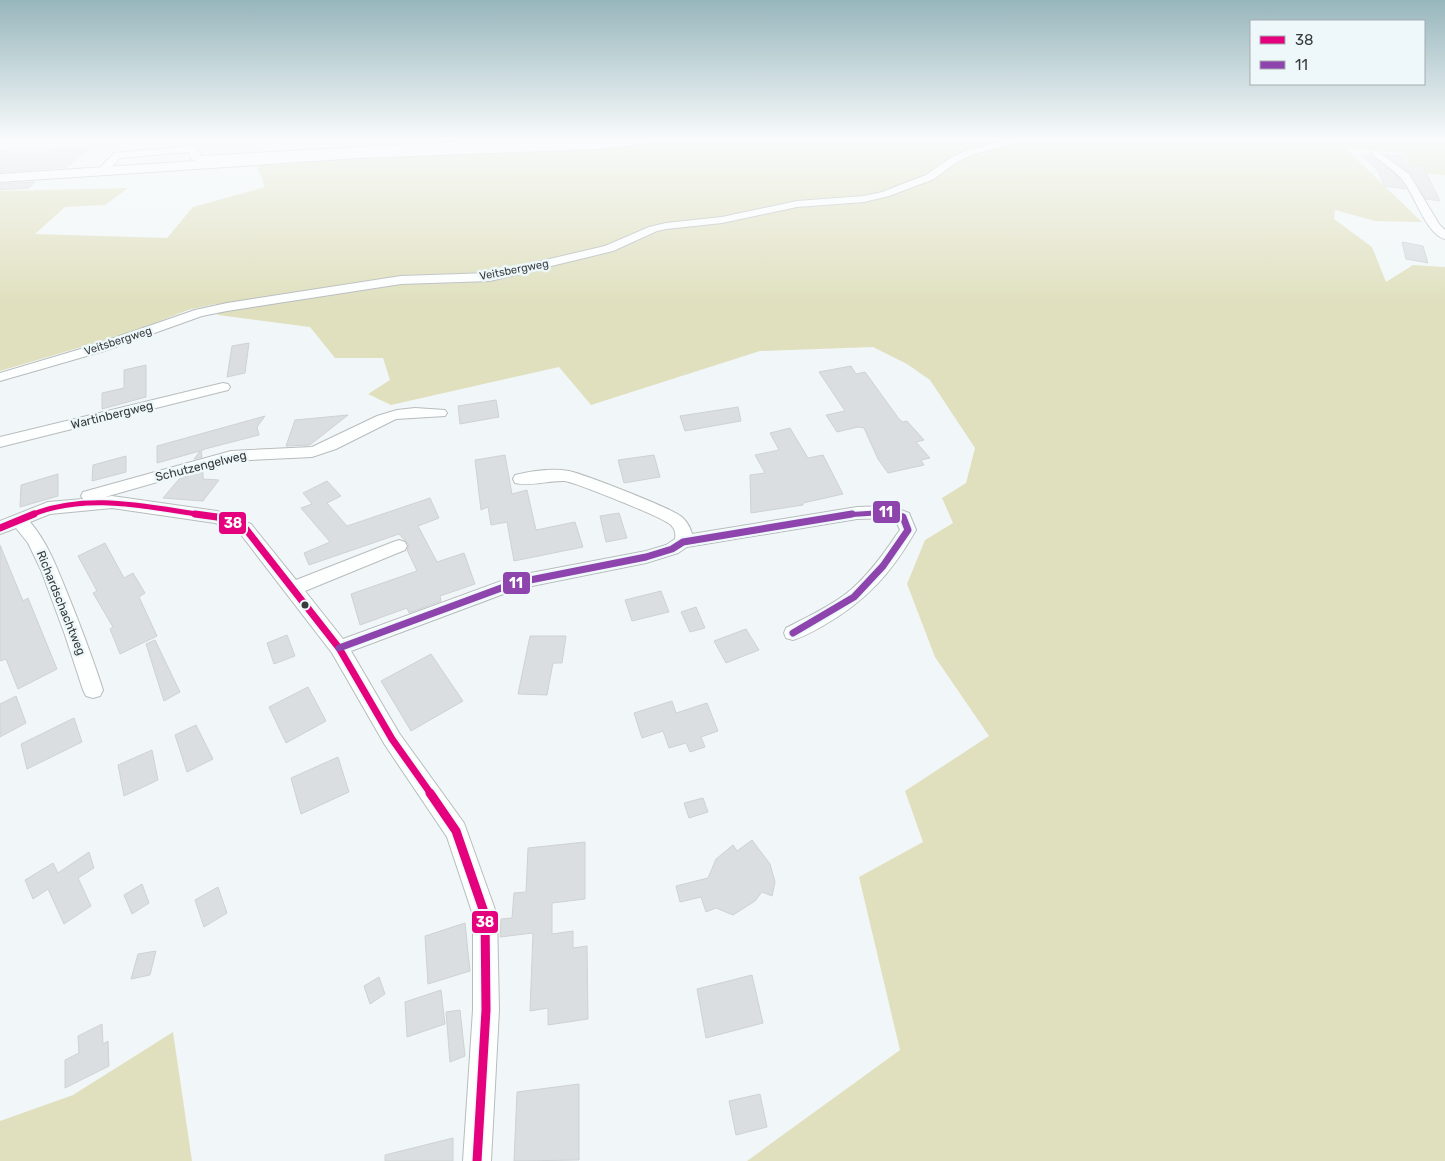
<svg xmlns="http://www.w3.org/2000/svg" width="1445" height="1161" viewBox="0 0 1445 1161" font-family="Rubik,sans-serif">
<rect width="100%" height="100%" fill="#f1f7f8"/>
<path fill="#e0e0bf" d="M680,140H1445V175L1413,172L1404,153L1345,148L1422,222L1375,221L1335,210L1334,219L1372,247L1386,282L1413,265L1445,267V1161H747L900,1050L859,877L923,842L905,791L989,736L935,657L907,584L925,540L953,523L942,498L966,483L975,448L930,380L907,364L873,347L760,351L591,405L559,367L391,405L368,394L390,380L383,358H335L310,327L218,315L216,304L188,310L129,333L0,371V191L128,188L105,205L65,207L35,234L167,238L193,207L265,187L257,166C398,156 539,151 680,140Z
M173,1032L192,1161H0V1121L73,1095Z"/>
<path fill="#dadee0" stroke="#ced2d3" d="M56,148H90L67,167L0,172V150H54Z
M1361,155H1370L1396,175L1406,189L1384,186L1378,170Z
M1386,155H1404L1407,164L1423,166L1440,201L1426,199L1411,173Z
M35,182L29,188L0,190V184Z
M1402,242L1423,246L1428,263L1406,259Z
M249,343L245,373L227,377L232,346Z
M146,365V397L102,409V393L124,388V370Z
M851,366L856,374L865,372L899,419L903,422L907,421L924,440L916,442L930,458L921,460L924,465L888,473L878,459L864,428L858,427L837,432L826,415L845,411L819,372Z
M496,400L499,417L460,424L458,406Z
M738,407L741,421L685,431L680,416Z
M348,415L310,445L286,446L295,420Z
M265,416L257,427L259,435L205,449L201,451L202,457L194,459L200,451L157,463V446Z
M790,428L808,458L823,455L843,494L803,503V505L751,513L750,475L765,473L755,455L779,450L770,433Z
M505,455L512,494L527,490L536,530L575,522L583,547L514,561L507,522L491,525L488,507L481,510L475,460Z
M654,455L660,477L624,483L618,460Z
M126,456V472L92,481L93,465Z
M203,471V479L219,480L203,501L163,498L180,478Z
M58,474V496L20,507L21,485Z
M327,481L341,496L327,503L347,526L430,498L439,518L418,526L437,562L464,553L475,584L440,596L441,601L409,613L407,608L360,625L351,594L417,571L407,550L409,545L399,534L309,565L304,553L330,542L301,508L312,504L303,493Z
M619,513L627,538L606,542L600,516Z
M105,543L124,578L133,573L145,593L139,597L157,636L120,654L110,629L113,627L93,593L97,591L78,556Z
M0,545L23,601L28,598L57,669L18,689L6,659L0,661Z
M661,591L669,612L632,621L625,600Z
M696,607L705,628L690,632L681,612Z
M746,629L759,650L726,663L714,641Z
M287,635L295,656L274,664L267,643Z
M530,636H566L562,663H553L547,695L518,694Z
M155,640L180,692L164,701L146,644Z
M431,654L463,701L411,731L381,681Z
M308,687L326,721L286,743L269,707Z
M16,696L26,723L0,737V704Z
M672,701L676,713L707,703L718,731L701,737L705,747L690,752L686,743L669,748L663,731L642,738L634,713Z
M74,718L82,742L27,769L21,744Z
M196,725L213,759L187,772L175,735Z
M152,750L158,780L124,796L118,765Z
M338,757L349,792L301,814L291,778Z
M703,798L708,812L689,818L684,803Z
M752,840L770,864L775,882L772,896L762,892L755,901L733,915L716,908L706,912L701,897L680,902L676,886L708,878L716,859L733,845L737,851Z
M585,842V899L552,903V934L573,931V948L587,946L588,1019L548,1025V1008L530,1011L533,933L500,937L501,919L512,918L514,893L526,892L528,848Z
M89,852L94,868L78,878L91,906L64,924L48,889L33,899L25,880L53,863L58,873Z
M142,884L149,903L132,914L124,895Z
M218,887L227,913L204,927L195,900Z
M465,923L470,971L428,984L425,936Z
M156,951L150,975L131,979L138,954Z
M752,975L763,1023L706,1038L697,989Z
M379,977L385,994L370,1004L364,986Z
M441,990L445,1024L407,1037L405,1002Z
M460,1010L465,1056L450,1062L446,1012Z
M102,1024L103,1044L108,1041L109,1066L65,1088V1060L79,1053L78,1036Z
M579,1084V1160L514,1161L517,1092Z
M760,1094L767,1127L736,1135L729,1101Z
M453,1138V1161H385V1155Z"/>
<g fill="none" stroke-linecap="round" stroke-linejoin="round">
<g stroke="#b7bcbd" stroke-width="2">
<path id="minor" d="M486,140H578L574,143L416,149L201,162L192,160L189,152L120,158L105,174L101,175L96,172L114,153L190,146L198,149L201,156Z
M1007,140H1024L971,155L955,163L934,179L889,196L864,202L797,207L722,223L666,229L657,231L613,251L490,281L401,284L227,311L202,316L104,351L0,381V373L94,345L195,310L227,303L401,276L490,273L605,246L649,227L666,223L722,217L797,201L864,196L882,192L926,175L949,159L965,151Z
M1376,150L1409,174L1439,224L1445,230V239C1425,234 1414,191 1400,177C1392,169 1382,162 1373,155L1371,153Z
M223,383L228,384L230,387L228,390L0,447V437Z
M415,408L445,410L447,413L445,416L396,419L336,449L312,457L231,461L105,497L112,496L217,511L251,524L296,580L393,542L399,540L405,542L407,546L405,550L305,591L343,639L515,576L646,551L666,545L675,539C676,534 675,529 671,525C663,517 576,483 565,481C549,480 530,487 515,483L513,479L515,475C531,471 553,468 569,471C583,474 675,509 683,518C687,522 691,529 692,534L857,507L891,506L909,513L916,530C891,574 865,602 821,627C812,632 803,637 793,640L786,638L784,633L786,628C807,617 829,607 847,593C867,577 883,555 897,534L900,530L896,521L889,518L857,519L687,547L678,553L646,563L517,589L351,651L399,733L464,823L497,915L499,1010L491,1161H463L473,1010V915L447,837L385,745L332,653L239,532L215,523L112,508L50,514L30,522C49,544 59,573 70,600C82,630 93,659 103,690L100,696L93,698L86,696L83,690L65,635L41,570L28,543L16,528L0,534V521L48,502L83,499L81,496L83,492L231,451L312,447L377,416L397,410Z"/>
</g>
<g stroke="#b7bcbd" stroke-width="2">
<path id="secondary" d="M603,140H650L644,144L597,149L359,158L0,182V174L359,150Z"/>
</g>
<use href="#minor" fill="#fdfefe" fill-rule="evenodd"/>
<use href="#secondary" fill="#fdfefe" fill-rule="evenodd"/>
<g stroke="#eef8fb" stroke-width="8">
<path id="bus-1-far2" d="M31,515C86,492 147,507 204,515"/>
</g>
<g stroke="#eef8fb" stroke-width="11">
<path id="bus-1-far1" d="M195,514L217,517L245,528L339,648L392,739L431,794
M0,528L34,514"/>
</g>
<g stroke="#eef8fb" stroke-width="12">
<path id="bus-1" d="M430,793L456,831L485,915L486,1010L477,1161"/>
</g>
<g stroke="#eef8fb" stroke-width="8">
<path id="bus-2-far1" d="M844,515L891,512L898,515"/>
</g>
<g stroke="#eef8fb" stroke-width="11">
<path id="bus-2" d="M793,633L854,597L883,566L908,530L903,517L895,514
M339,648L515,583L646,557L672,549L683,542L852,514"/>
</g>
<use href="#bus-1-far2" stroke="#e5007d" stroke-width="5"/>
<use href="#bus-1-far1" stroke="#e5007d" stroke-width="7"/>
<use href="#bus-1" stroke="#e5007d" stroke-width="9"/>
<use href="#bus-2-far1" stroke="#8e44ad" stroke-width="5"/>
<use href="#bus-2" stroke="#8e44ad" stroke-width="7"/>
</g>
<linearGradient id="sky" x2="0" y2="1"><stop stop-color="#97b6bc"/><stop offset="0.46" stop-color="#f9fbfc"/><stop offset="1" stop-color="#f9fbfc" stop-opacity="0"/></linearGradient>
<rect width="1445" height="303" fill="url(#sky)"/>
<circle fill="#373b3c" stroke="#eef8fb" stroke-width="2" cx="305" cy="605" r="4.5"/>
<g text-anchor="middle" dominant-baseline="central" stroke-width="5" stroke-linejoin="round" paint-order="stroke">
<g font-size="11" fill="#373b3c" stroke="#eef8fb">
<text transform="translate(514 270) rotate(-11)">Veitsbergweg</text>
<text transform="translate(118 341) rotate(-18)">Veitsbergweg</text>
</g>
<g font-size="12" fill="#373b3c" stroke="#eef8fb">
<text transform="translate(112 415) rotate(-14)">Wartinbergweg</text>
<text transform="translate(201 466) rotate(-14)">Schutzengelweg</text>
<text transform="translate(61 603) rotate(68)">Richardschachtweg</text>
</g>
</g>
<g stroke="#eef8fb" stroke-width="2">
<rect x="872" y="500" width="29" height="24" rx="5" fill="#8e44ad"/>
<rect x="218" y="511" width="29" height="24" rx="5" fill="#e5007d"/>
<rect x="502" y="571" width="29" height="24" rx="5" fill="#8e44ad"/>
<rect x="471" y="910" width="28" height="24" rx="5" fill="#e5007d"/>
</g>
<g font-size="14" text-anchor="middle" font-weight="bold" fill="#fff">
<text x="886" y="517">11</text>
<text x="233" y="528">38</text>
<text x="516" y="588">11</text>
<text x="485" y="927">38</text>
</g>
<rect x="1250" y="20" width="175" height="65" fill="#eef8fb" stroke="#a5acaf"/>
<rect x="1260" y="36" width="25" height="8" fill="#e5007d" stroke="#a5acaf"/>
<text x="1295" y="45" font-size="15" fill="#373b3c">38</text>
<rect x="1260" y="61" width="25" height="8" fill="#8e44ad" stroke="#a5acaf"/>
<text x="1295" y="70" font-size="15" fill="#373b3c">11</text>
</svg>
